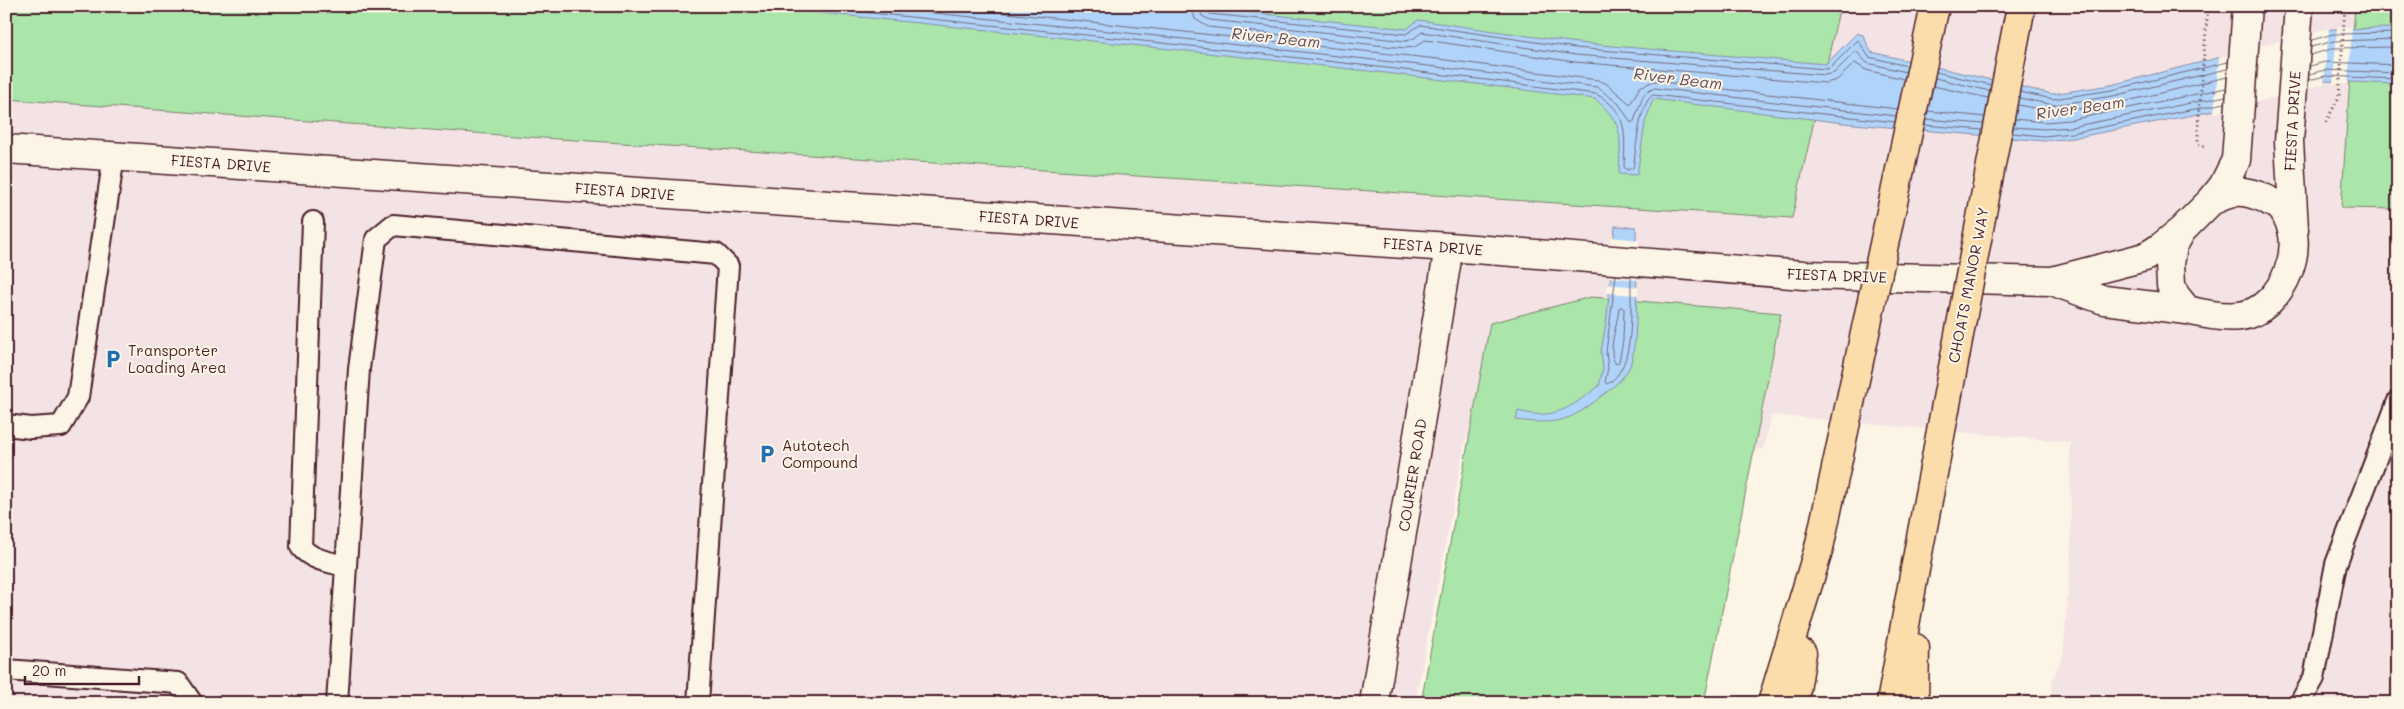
<svg xmlns="http://www.w3.org/2000/svg" width="2404" height="709" viewBox="0 0 2404 709" font-family="Mali,sans-serif">
<rect width="100%" height="100%" fill="#fcf5e5"/>
<filter id="ink" filterUnits="userSpaceOnUse"><feTurbulence type="fractalNoise" baseFrequency=".02" numOctaves="2"/><feDisplacementMap in="SourceGraphic" scale="10" xChannelSelector="R" yChannelSelector="G"/><feConvolveMatrix kernelMatrix="1 2 1 2 8 2 1 2 1" color-interpolation-filters="sRGB"/></filter>
<g filter="url(#ink)">
<path fill="#f4e3e4" d="M1839,6H2355L2341,208L2398,209V703H2051L2052,681L2063,656L2071,557L2070,442L1772,415L1763,449L1730,452L1623,458L1466,438L1415,703H6V99L528,137L1792,218Z"/>
<path fill="#aae5aa" stroke="#7a826a" d="M6,6H1840L1792,218L528,137L6,99Z
M2355,6H2398V209L2341,208Z
M1591,297L1781,313L1704,703H1421L1490,323Z"/>
<path fill="#b0d4f9" stroke="#878ca7" d="M752,6H1188L1407,29L1418,20L1577,43L1826,64L1857,33L1863,35L1871,52L2052,94L2111,85L2332,29L2398,28V84L2325,81L2214,111L2073,138L2044,141L1843,123L1653,99L1645,123L1637,175L1619,174C1620,137 1626,125 1595,99C1315,62 1034,35 752,6Z
M1615,226L1636,227C1636,257 1640,345 1629,368C1622,382 1606,392 1594,402C1566,424 1550,424 1516,420L1518,411C1555,421 1571,407 1599,386L1603,368L1601,352L1607,317Z"/>
<path fill="#fcf5e5" d="M2337,27H2352L2348,84H2333Z
M2329,28L2324,84L2214,113L2219,57Z
M1611,237L1639,240L1638,280L1608,277Z
M1607,284L1638,287V295L1607,293Z"/>
<g fill="none" stroke-linecap="round" stroke-linejoin="round">
<path stroke="#73677d" stroke-width="1" d="M802,6C1067,33 1332,59 1596,94C1629,111 1625,136 1624,167L1627,170L1633,168C1636,152 1639,103 1653,95L1895,122
M865,6L1157,36L1437,67L1597,87L1619,104L1631,123L1634,121L1644,94L1654,88L1896,116
M940,6L1438,59L1598,80L1607,84L1630,104L1640,87L1654,81L1898,109
M1191,6L1195,19L1208,27L1405,48L1415,47L1425,40L1575,62L1826,83L1837,80L1855,63L1866,70L1904,79
M1199,6L1202,16L1210,20L1406,41L1413,39L1422,32L1576,55L1825,75L1834,73L1856,51L1867,63L1906,72
M1205,6L1206,11L1210,14L1406,34L1420,25L1576,48L1826,69L1830,68L1858,40L1869,57L1907,66
M2312,40L2333,34L2398,33
M2311,47L2334,41L2398,39
M2310,55L2335,48L2398,47
M2310,66L2325,62L2398,65
M1936,72L1991,85
M2309,74L2325,70L2398,73
M1935,78L1990,91
M2309,80L2325,76L2398,79
M1933,86L1988,98
M2020,92L2053,99L2112,90L2228,62
M2019,98L2054,105L2113,96L2227,69
M2018,105L2055,112L2115,104L2227,77
M1928,111L1985,117
M1926,119L1983,124
M2015,119L2044,122L2070,120L2226,88
M1925,125L1982,130
M2013,127L2044,129L2071,127L2226,96
M2012,133L2044,136L2072,133L2225,103
M1616,275L1606,352L1608,368L1605,382L1607,384C1637,369 1630,305 1631,276
M1622,307L1624,309L1623,341L1619,362L1616,364C1606,352 1618,324 1619,308Z"/>
<g stroke="#4a1f2b" stroke-width="24">
<path id="lane" d="M313,222L301,547C311,560 330,562 345,566
M6,425L31,428L61,426L78,397L114,156
M6,670L178,683L192,703
M337,703L359,369L376,239L393,225L716,254L728,266L698,703
M2300,703L2314,678L2336,564L2398,401"/>
</g>
<g stroke="#4a1f2b" stroke-width="31">
<path id="street" d="M6,149L1449,247L1804,275L2052,281L2145,257L2161,247L2182,230
M2211,201C2219,198 2228,193 2236,192C2245,191 2258,195 2266,199C2270,202 2276,204 2279,207C2313,238 2283,311 2240,316C2223,318 2203,314 2187,310L2175,295L2171,285L2170,264L2173,246L2182,230L2211,201L2223,186L2236,160L2247,6
M2294,229L2289,141L2299,6
M2052,281L2104,300L2187,310
M1374,703L1449,247"/>
</g>
<g stroke="#4a1f2b" stroke-width="31">
<path id="highway" d="M2013,48L2021,6
M1772,703L1819,548
M1794,703L1802,653
M1891,703L1916,564
M1914,703L1915,648"/>
</g>
<path stroke="#4a1f2b" stroke-width="3" stroke-dasharray="1 4" stroke-linecap="butt" d="M2326,122L2339,97L2345,6
M2204,146L2198,144V126L2208,6"/>
<use href="#lane" stroke="#fcf5e5" stroke-width="20"/>
<use href="#street" stroke="#fcf5e5" stroke-width="28"/>
<use href="#highway" stroke="#faddab" stroke-width="28"/>
<g stroke="#4a1f2b" stroke-width="31" stroke-linecap="butt">
<path id="highway-bridge" d="M1819,548L1935,6
M1916,564L2013,48"/>
</g>
<use href="#highway-bridge" stroke="#faddab" stroke-width="28"/>
</g>
</g>
<defs>
<g id="parking-bare" transform="scale(1.5)"><path d="M-3.5-5.5H1a3.5 3.5 0 0 1 0 7H-1V5.5H-3.5ZM-1-3.4V-.6H.8a1.4 1.4 0 0 0 0-2.8Z" fill="#1f6fb2" stroke="#fcf5e5" stroke-width="2.5" paint-order="stroke"/></g>
</defs>
<g fill-rule="evenodd">
<use href="#parking-bare" x="113" y="359"/>
<use href="#parking-bare" x="767" y="454"/>
</g>
<g text-anchor="middle" dominant-baseline="central" stroke-width="4" stroke-linejoin="round" paint-order="stroke">
<g font-size="15" fill="#4a1f2b" stroke="#fcf5e5">
<text transform="translate(2292 121) rotate(-87)">FIESTA DRIVE</text>
<text transform="translate(221 163) rotate(4)">FIESTA DRIVE</text>
<text transform="translate(625 191) rotate(4)">FIESTA DRIVE</text>
<text transform="translate(1029 219) rotate(4)">FIESTA DRIVE</text>
<text transform="translate(1433 246) rotate(4)">FIESTA DRIVE</text>
<text transform="translate(1837 275) rotate(2)">FIESTA DRIVE</text>
<text transform="translate(1968 285) rotate(-79)">CHOATS MANOR WAY</text>
<text transform="translate(1412 475) rotate(-81)">COURIER ROAD</text>
</g>
<g font-size="15" fill="#4a1f2b" stroke="#fcf5e5" text-anchor="start">
<text x="128" y="350">Transporter<tspan x="128" dy="17">Loading Area</tspan></text>
<text x="782" y="445">Autotech<tspan x="782" dy="17">Compound</tspan></text>
</g>
<g font-size="16" font-style="italic" fill="#644c5e" stroke="#fcf5e5">
<text transform="translate(1276 37) rotate(6)">River Beam</text>
<text transform="translate(1678 78) rotate(7)">River Beam</text>
<text transform="translate(2080 107) rotate(-8)">River Beam</text>
</g>
</g>
<rect width="2404" height="709" fill="none" stroke="#fcf5e5" stroke-width="25"/>
<rect x="12" y="12" width="2379" height="684" fill="none" stroke="#4a1f2b" stroke-width="2" filter="url(#ink)"/>
<path d="M25 676v8h114v-8" fill="none" stroke="#4a1f2b" stroke-width="2.5"/>
<text x="32" y="676" font-size="15" fill="#4a1f2b" stroke="#fcf5e5" stroke-width="4" paint-order="stroke">20 m</text>
</svg>
